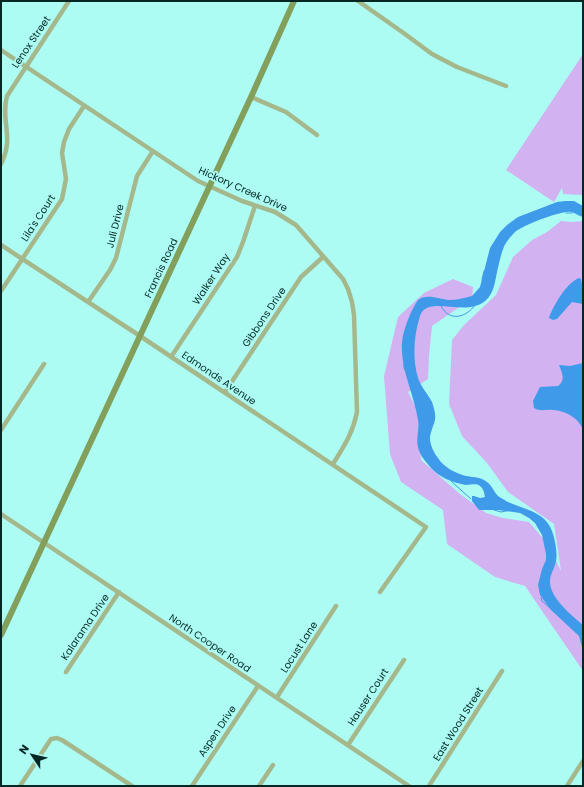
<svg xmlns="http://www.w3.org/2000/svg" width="584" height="787" viewBox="0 0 584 787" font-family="Poppins,sans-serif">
<rect width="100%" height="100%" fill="#adfcf4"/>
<path fill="#d2b2f0" d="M583,54V195L563,194L562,188L554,202L506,170Z
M561,221L573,222L583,221V671L525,586L495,577L447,544L443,510L401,482L390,454L384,376L398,317L424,293L453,279L473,287L472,302L461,306L432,326L429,356L428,379L408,392L419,413L421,460L460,494L486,513L503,518L529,522L547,543L561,571L554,524L508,492L487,463L462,436L449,404L452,340L464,325L496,295L513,257L532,240L547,232Z"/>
<path fill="#3f9be9" d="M565,201H574L583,206V217C579,216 575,213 571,212C562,210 521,226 514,233C511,236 508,240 506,243C501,250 497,273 495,282C485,331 429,289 420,316C414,335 412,358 418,378C421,387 428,394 432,402C435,411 437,418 433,426C432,430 430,434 430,438C430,445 434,453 438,458C443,467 457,474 466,476C472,477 479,477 484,480C492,484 493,491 498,496C500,498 504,499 506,501C520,508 541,511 549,525C554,532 558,552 556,561C555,568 550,574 550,581C549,597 572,616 583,625V651L579,636L551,610L540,595L538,585L542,569L546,560V554L542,535L535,523L529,518L520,513L498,510H479L472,501V496H474L480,498L485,497C484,493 484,489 480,486C476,483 471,485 466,485C453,483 439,477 431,468C427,463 422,458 420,453C414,441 420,431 418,420C414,394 400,369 402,342C403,330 411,310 418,300C426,293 440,299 449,300C457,300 464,298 472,296L480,287L490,248L500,232L507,225L518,217L557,202Z
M579,278L581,279L583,291V304L572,302L557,319L553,320L549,318C553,306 567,282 579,278Z
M583,363V429C577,417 566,411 553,410C546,409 540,412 534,408L533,401L540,387L558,386C566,380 562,373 559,365L570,366Z"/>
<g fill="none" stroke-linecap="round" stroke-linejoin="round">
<path stroke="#3f9be9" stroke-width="1" d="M566,213H572
M482,280L484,271
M441,306C449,322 466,318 475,305
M404,364V368L406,372
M451,481L471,499
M494,510L501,512L506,511
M541,598L542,601L552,610"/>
<path stroke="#a4b88c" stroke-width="4.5" d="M358,1L405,34L432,54L457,67L506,86
M1,50L198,181L242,201L275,212L296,225L343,279L348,289L352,302L354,315L357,412C353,433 344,446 333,464
M251,97L286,112L317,135
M1,164C15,137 0,121 7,96L69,1
M1,245L140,336L426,527L380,592
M1,291L62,199L66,179L62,153L64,142L69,129L84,106
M88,302L110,270L116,258L137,176L153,151
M171,357L237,257L243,242L255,206
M225,392L301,277L323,257
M1,430L44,364
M1,514L409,786
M66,672L119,592
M277,697L336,606
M348,745L404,660
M20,786L51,739L57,738L62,740L132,786
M192,786L258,686
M259,786L273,765
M429,786L502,671
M567,786L583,761"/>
<path stroke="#829f5c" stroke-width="6" d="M1,635L251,97L294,1"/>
</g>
<g text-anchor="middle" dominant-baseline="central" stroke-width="3.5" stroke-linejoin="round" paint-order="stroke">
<g font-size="10" fill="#042724" stroke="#adfcf4">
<text transform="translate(31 42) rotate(-56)">Lenox Street</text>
<text transform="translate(243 189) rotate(24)">Hickory Creek Drive</text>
<text transform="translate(38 218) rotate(-57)">Lila's Court</text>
<text transform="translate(115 226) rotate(-76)">Juli Drive</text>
<text transform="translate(161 268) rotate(-65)">Francis Road</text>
<text transform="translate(211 279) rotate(-57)">Walker Way</text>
<text transform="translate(264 317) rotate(-56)">Gibbons Drive</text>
<text transform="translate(219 378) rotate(34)">Edmonds Avenue</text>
<text transform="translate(85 627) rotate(-56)">Kalarama Drive</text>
<text transform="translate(210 643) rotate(34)">North Cooper Road</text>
<text transform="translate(299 647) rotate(-57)">Locust Lane</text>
<text transform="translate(368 697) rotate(-57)">Hauser Court</text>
<text transform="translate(458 724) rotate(-58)">East Wood Street</text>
<text transform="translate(217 731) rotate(-56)">Aspen Drive</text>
</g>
</g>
<rect width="584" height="787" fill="none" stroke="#042724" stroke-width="4"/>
<g transform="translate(32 755) rotate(305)" stroke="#adfcf4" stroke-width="3" paint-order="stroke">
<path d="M0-3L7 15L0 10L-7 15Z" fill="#042724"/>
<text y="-6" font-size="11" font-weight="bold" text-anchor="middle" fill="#042724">N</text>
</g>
</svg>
